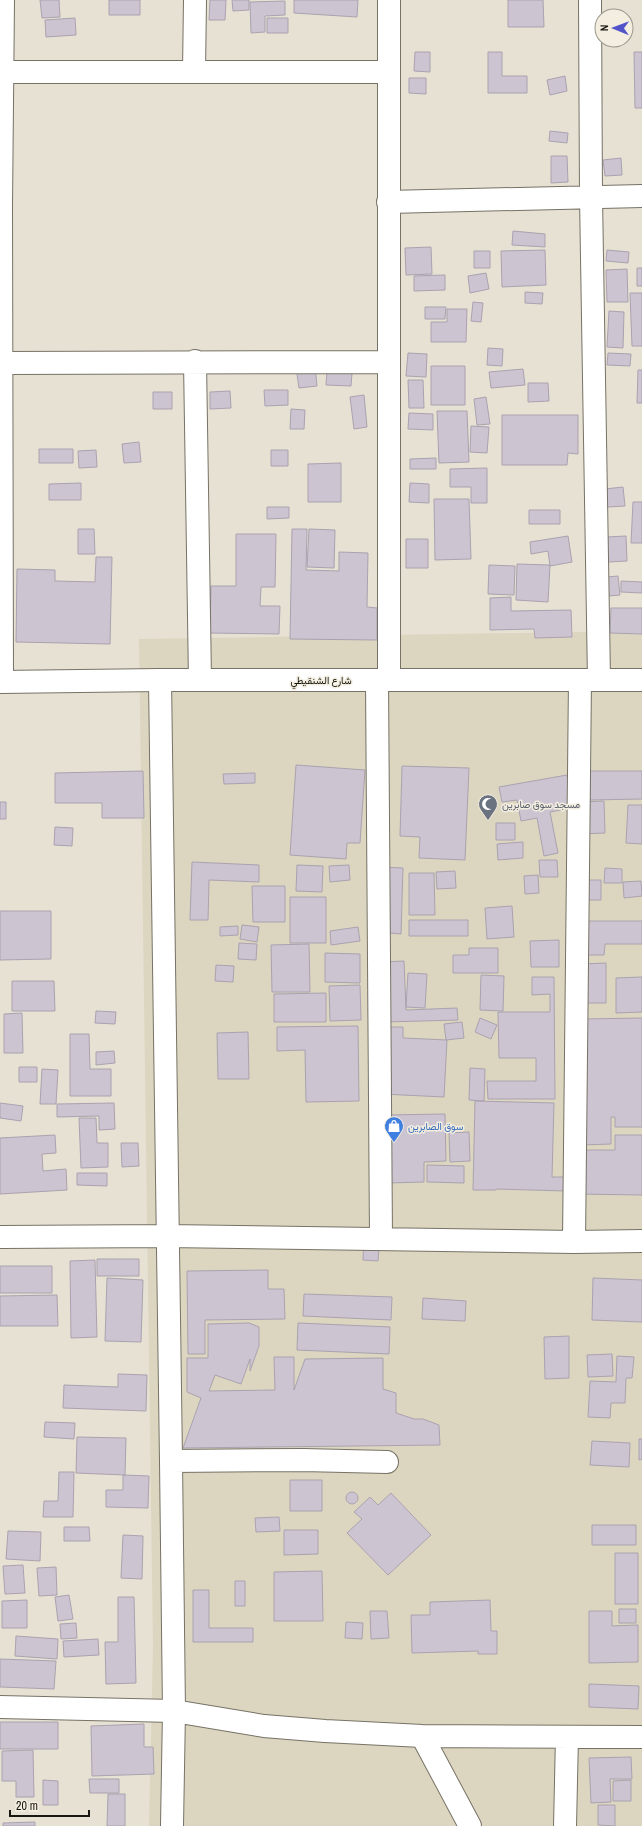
<svg xmlns="http://www.w3.org/2000/svg" width="642" height="1826" viewBox="0 0 642 1826" font-family="'Archivo Narrow',Vazirmatn,sans-serif">
<rect width="100%" height="100%" fill="#e6e1d3"/>
<path fill="#dcd5c0" d="M642,631V1826H149L153,1647L139,639Z"/>
<path fill="#ccc4d1" stroke="#aaa2af" d="M40,0H59L60,17L42,18Z
M109,0H140V15H109Z
M210,0H226L225,20H209Z
M232,0H249V10L233,11Z
M294,0H358L357,17L294,13Z
M508,0H543L544,27H508Z
M285,1V15L265,16V32L251,33L250,2Z
M75,18L76,35L46,37L45,20Z
M267,18H288V33H267Z
M415,52H430V72L414,71Z
M488,52H502V76H527V93H488Z
M634,52H642V108H635Z
M565,76L567,91L550,95L547,80Z
M409,78H426V94L409,93Z
M550,131L568,133L567,143L549,141Z
M551,156H567L568,182L551,183Z
M621,158L622,175L605,176L603,160Z
M513,231L545,234V247L512,245Z
M431,247L432,274L406,275L405,248Z
M545,250L546,285L502,287L501,251Z
M607,250L629,252L628,263L606,261Z
M474,251H490V268H474Z
M637,268H642V286H637Z
M627,269L628,302H607L606,270Z
M486,273L489,289L470,293L468,276Z
M445,275V290L414,291V276Z
M525,292L543,293L542,304L525,303Z
M630,293H642V346H632Z
M473,302L483,303L481,322L471,321Z
M425,307H446L445,319H425Z
M447,309H467L466,342H431V322H447Z
M609,311L624,312L623,348L607,347Z
M488,348L503,349L502,366L487,365Z
M408,353L427,354L426,377L406,376Z
M608,353L631,354L630,366L607,365Z
M315,365L317,386L299,388L296,367Z
M431,366H465V405H431Z
M523,369L525,385L491,388L489,372Z
M638,370H642V403H637Z
M327,371L352,373L351,386L326,385Z
M408,380H423L424,408H409Z
M528,383H548L549,401L528,402Z
M264,390H288V405L265,406Z
M230,391L231,408L210,409V392Z
M153,392H172V409H153Z
M364,395L367,427L354,429L350,397Z
M486,397L490,424L477,425L474,399Z
M291,409L305,410L304,429H290Z
M437,411H467L469,462L439,463Z
M409,413L433,414V430L408,429Z
M502,415H578V454L568,453L567,465H502Z
M471,426L489,427L487,453L470,452Z
M139,442L141,462L124,463L122,444Z
M39,449H73V463H39Z
M96,450L97,467L79,468L78,451Z
M271,450H288V466H271Z
M436,458V469H410V459Z
M341,463V502H308V464Z
M487,468V503H471V487H450V469Z
M81,483V500H49V484Z
M410,483L429,484V503L409,502Z
M623,487L625,506L607,507L605,489Z
M434,499H469L471,559L435,560Z
M633,502H642V543H631Z
M267,507H289V518L267,519Z
M529,510H560V524H529Z
M78,529H94L95,554H78Z
M292,529H307L306,570L339,571V552L368,553L367,607L377,608V640L290,639Z
M309,529L335,530L334,568L307,567Z
M236,534H276L275,587H261L260,606H280L279,634L210,633L211,586H236Z
M568,536L572,562L550,566L548,551L531,554L530,542Z
M626,536L627,561L608,562L607,537Z
M406,539H428V568H406Z
M96,557H112L110,644L16,642L17,569L55,570V581L95,582Z
M517,564L550,565L548,602L516,600Z
M489,565L515,566L514,595L488,594Z
M618,576L620,595L609,596L607,577Z
M621,581L642,582V593L621,592Z
M511,597V611L571,610L572,637L535,638L534,629L490,630V598Z
M611,608H642V634L610,633Z
M296,765L365,770L360,843H347L346,859L290,855Z
M402,766L469,768L465,860L419,858L420,837L400,836Z
M143,771L144,818H102V803H55V773Z
M589,771H642V799L590,800Z
M255,773V783L224,784L223,774Z
M567,775L572,808L550,812L558,853L544,856L537,818L521,821L517,800L502,802L499,787Z
M604,801L605,833L580,834V802Z
M0,802H6V819H0Z
M628,805H642V844L626,843Z
M496,823H515V840H496Z
M55,827L73,828L72,846L54,845Z
M523,842V858L498,860L497,844Z
M539,860H557L558,877H540Z
M192,862L259,865V882L209,880L208,920H190Z
M297,865L323,866L322,892L296,891Z
M349,865L350,880L330,882L329,866Z
M381,867L403,868L401,934L378,932Z
M605,868L622,869V883H604Z
M455,871L456,888L437,889L436,872Z
M409,873H434L435,915H409Z
M538,875L539,893L525,894L524,876Z
M579,880H601V900H580Z
M641,881L642,896L624,898L623,882Z
M252,886H285V922H253Z
M290,897H326V943H290Z
M512,906L514,937L487,939L485,908Z
M0,911H51V959L0,960Z
M409,920H468V936H409Z
M580,921H642V944H605L604,955H580Z
M242,925L259,927L257,942L240,939Z
M238,926V935L220,936V927Z
M358,927L360,941L331,945L330,931Z
M559,940V967H531L530,941Z
M239,943L257,944L256,960L238,959Z
M309,944L310,992H272L271,945Z
M469,948H498V973H453V955H469Z
M325,953L360,954V983L325,982Z
M404,961L406,1010L457,1008L458,1020L385,1022L383,962Z
M606,963V1003H582V964Z
M216,965L234,966L233,982L215,981Z
M408,973L427,974L425,1008L406,1007Z
M481,975L504,976L503,1011L480,1010Z
M532,977H554L555,1099H488L487,1081H536V1058H499L498,1012H550V994L532,995Z
M642,977V1012L616,1013V978Z
M12,981H54L55,1011H12Z
M360,985L361,1020L330,1021L329,986Z
M326,993V1022H274V994Z
M96,1011L116,1012L115,1024L95,1023Z
M22,1013L23,1053H4V1014Z
M480,1018L497,1025L491,1039L475,1032Z
M642,1018V1127H615V1117H611V1144L581,1145V1019Z
M462,1022L464,1038L446,1040L444,1024Z
M358,1026L359,1101L306,1102L305,1050L277,1051V1027Z
M385,1027H403V1038L447,1040L444,1097L382,1094Z
M248,1032L249,1079H218L217,1033Z
M70,1034H89L90,1069H111V1096H70Z
M114,1051L115,1063L96,1065V1052Z
M19,1067H37V1082H19Z
M470,1068L485,1069L484,1101L469,1100Z
M42,1069L58,1070L56,1104H40Z
M475,1101L554,1103L552,1177H565V1191L496,1189V1190H473Z
M0,1103L23,1106L21,1121L0,1118Z
M114,1103L115,1129L99,1130V1116L57,1117V1104Z
M445,1114L446,1161L424,1162V1182L387,1183L386,1115Z
M79,1118H96L97,1143H108V1167L81,1168Z
M469,1132L470,1161L450,1162L449,1133Z
M55,1135L56,1153L42,1154L43,1171L66,1169L67,1190L0,1194V1138Z
M615,1135H642V1195L577,1194L578,1150H615Z
M121,1143H138L139,1166L122,1167Z
M427,1165L464,1166V1183L427,1182Z
M77,1173H107V1186L77,1185Z
M364,1234H380L378,1261L363,1260Z
M97,1259H139V1276H97Z
M95,1260L97,1337L71,1338L70,1261Z
M0,1266H52V1293H0Z
M268,1270V1289H284L285,1319L205,1320V1354H188L187,1271Z
M107,1278L143,1280L141,1342L105,1341Z
M593,1278L642,1280V1322L592,1320Z
M304,1294L392,1297L391,1320L303,1316Z
M57,1295L58,1326H0V1296Z
M423,1298L466,1301L465,1321L422,1319Z
M249,1323L259,1327V1346L250,1371V1359L241,1384L215,1375L209,1391L275,1390L274,1357H294V1390L305,1359L383,1358V1389L396,1393V1413L414,1419H423L439,1425L440,1445L183,1448L201,1398L187,1392V1358H208V1324Z
M298,1323L390,1327L389,1354L297,1350Z
M569,1336V1378L545,1379L544,1337Z
M612,1354L613,1376L588,1377L587,1355Z
M617,1356L634,1357L632,1378H626L625,1403H611L610,1418L588,1417L590,1381L616,1382Z
M118,1374L147,1375L146,1411L63,1408L64,1385L118,1387Z
M45,1422L75,1423L74,1439L44,1437Z
M77,1437L126,1438L125,1475L76,1473Z
M639,1439H642V1459L639,1460Z
M592,1441L630,1443L629,1467L590,1465Z
M59,1472H74L73,1517H43L44,1501H58Z
M123,1475L149,1476L148,1508L106,1507V1490H123Z
M290,1480H322V1511H290Z
M346 1498a6 6 0 1 1 12 0a6 6 0 1 1-12 0Z
M391,1493L431,1535L388,1575L347,1533L362,1519L354,1512L370,1497L378,1505Z
M279,1517L280,1531L256,1532L255,1518Z
M592,1525H636V1545H592Z
M64,1527H89L90,1541H64Z
M284,1530H318V1554L284,1555Z
M8,1531L41,1532L40,1561L6,1559Z
M123,1535L143,1536L142,1579L121,1578Z
M615,1553H638V1604H615Z
M23,1565L25,1593L5,1594L3,1566Z
M56,1567L57,1595L39,1596L37,1568Z
M322,1571L323,1621H274V1572Z
M235,1581H245V1606H235Z
M193,1590H209V1628H253V1642H193Z
M69,1595L73,1619L58,1621L55,1597Z
M118,1597H134L136,1683L106,1684L105,1642H118Z
M27,1600V1628H2V1601Z
M490,1600L491,1631H497V1654H478V1651L412,1653L411,1615H430V1602Z
M619,1609H636V1623H619Z
M370,1611H387L389,1638L371,1639Z
M589,1611H612V1626L638,1625V1662L589,1663Z
M346,1622L363,1623L362,1639L345,1638Z
M76,1623L77,1638L61,1639L60,1624Z
M16,1636L58,1639L57,1659L15,1656Z
M98,1639L99,1655L64,1657L63,1641Z
M0,1659L56,1661L54,1689L0,1687Z
M589,1684L639,1686L638,1709L589,1707Z
M0,1722H58V1749H0Z
M144,1724V1747H153L154,1774L92,1776L91,1726Z
M33,1750L34,1797H16V1781H2V1751Z
M631,1757L632,1779H610L611,1802L591,1803L589,1758Z
M89,1779H119V1793H90Z
M43,1780L58,1781V1805H43Z
M631,1780V1801H613V1781Z
M108,1794H125V1826H107Z
M598,1805H615V1826L598,1825Z
M35,1822V1826H3V1823Z"/>
<g fill="none" stroke-linecap="round" stroke-linejoin="round">
<g stroke="#767265" stroke-width="24">
<path id="minor" d="M590,0L591,197L599,680
M194,71L195,0
M2,72H389
M388,202L642,196
M195,361L200,680
M2,363L389,362
M160,680L171,1461L174,1711L172,1826
M377,680L381,1238
M389,680V0
M2,682L1,205L3,0
M0,1237L168,1236L574,1242L642,1241
M574,1242L580,680
M171,1461L303,1460L387,1462
M0,1707L174,1711L264,1726L325,1731L422,1736L642,1737
M422,1736L470,1826
M565,1826L567,1737"/>
</g>
<g stroke="#767265" stroke-width="24">
<path id="tertiary" d="M0,682L160,680H642"/>
</g>
<use href="#minor" stroke="#fff" stroke-width="22"/>
<use href="#tertiary" stroke="#fff" stroke-width="22"/>
</g>
<defs>
<g id="mosque-pin" transform="scale(1)"><path d="M0 17L-7.5 6A9.5 9.5 0 1 1 7.5 6Z" fill="#6b7280" stroke="#f3eee0"/><path d="M3.5-4.9A6 6 0 1 0 3.5 4.9A5 5 0 1 1 3.5-4.9Z" fill="#fff"/></g>
<g id="shop-pin" transform="scale(1)"><path d="M0 17L-7.5 6A9.5 9.5 0 1 1 7.5 6Z" fill="#3f7fe0" stroke="#f3eee0"/><path d="M-5-2.5h2.3a2.7 3.5 0 0 1 5.4 0H5L5.5 6h-11ZM-1.5-2.5h3a1.5 2.3 0 0 0-3 0Z" fill="#fff"/></g>
</defs>
<g fill-rule="evenodd">
<use href="#mosque-pin" x="488" y="804"/>
<use href="#shop-pin" x="394" y="1126"/>
</g>
<g text-anchor="middle" dominant-baseline="central" stroke-width="3" stroke-linejoin="round" paint-order="stroke">
<g font-size="10" fill="#181611" stroke="#f3eee0">
<text x="321" y="680">شارع الشنقيطي</text>
</g>
<g font-size="10" fill="#5b616d" stroke="#f3eee0" text-anchor="start">
<text x="502" y="804">مسجد سوق صابرين</text>
</g>
<g font-size="10" fill="#366cbe" stroke="#f3eee0" text-anchor="start">
<text x="408" y="1126">سوق الصابرين</text>
</g>
</g>
<g transform="translate(614 28) rotate(271)"><circle r="19" fill="#f3eee0" stroke="#9b988d"/>
<path d="M0-3L7 15L0 10L-7 15Z" fill="#5253c9"/>
<text y="-6" font-size="11" font-weight="bold" text-anchor="middle" fill="#181611">N</text>
</g>
<path d="M10 1810v6h79v-6" fill="none" stroke="#181611" stroke-width="2"/>
<text x="16" y="1810" font-size="12" fill="#181611" stroke="#f3eee0" stroke-width="3" paint-order="stroke">20 m</text>
</svg>
